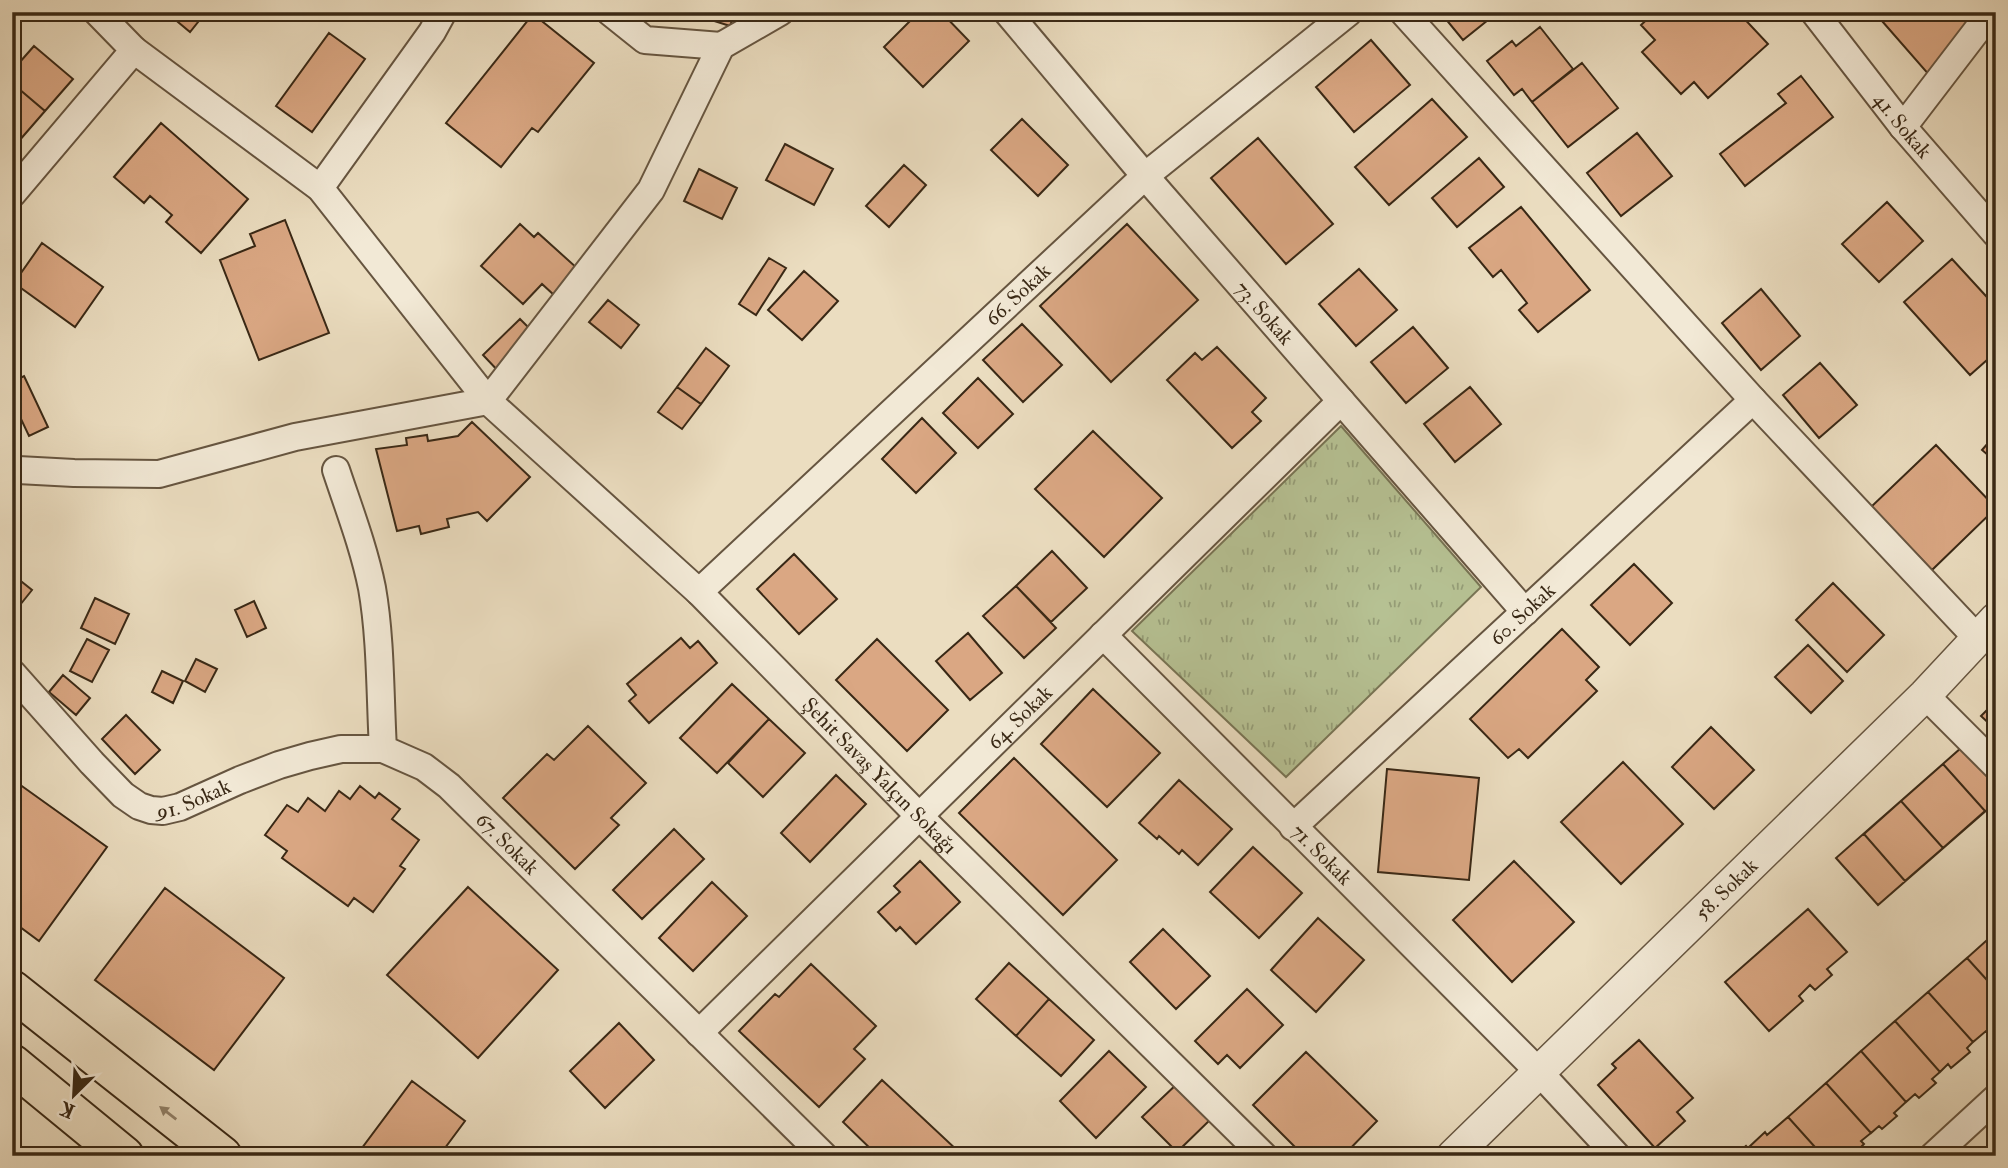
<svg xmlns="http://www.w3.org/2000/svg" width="2008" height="1168" viewBox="0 0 2008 1168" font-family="'IM FELL Double Pica',serif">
<defs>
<pattern id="park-tufts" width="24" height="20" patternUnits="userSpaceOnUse" patternTransform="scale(1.75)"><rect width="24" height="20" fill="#b6c193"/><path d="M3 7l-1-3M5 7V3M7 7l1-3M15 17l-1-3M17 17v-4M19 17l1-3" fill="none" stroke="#959d77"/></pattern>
</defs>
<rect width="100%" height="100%" fill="#ebddc0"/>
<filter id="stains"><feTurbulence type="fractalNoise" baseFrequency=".00286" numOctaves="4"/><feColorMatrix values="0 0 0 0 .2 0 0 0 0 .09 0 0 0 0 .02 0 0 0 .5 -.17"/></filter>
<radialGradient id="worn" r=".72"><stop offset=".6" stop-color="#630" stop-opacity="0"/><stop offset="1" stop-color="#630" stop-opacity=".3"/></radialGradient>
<path fill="url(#park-tufts)" stroke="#787454" stroke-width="2" d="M1341,426L1481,587L1286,777L1132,631Z"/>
<path fill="#daa783" stroke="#392815" stroke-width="2" d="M166,12H206L190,32Z
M686,12H735L730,26Z
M919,12H941L969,41L923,87L884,47Z
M1440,12H1498L1463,40Z
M1655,12H1738L1768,44L1708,98L1694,82L1681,94L1642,52L1655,40L1641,25Z
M1892,12H1976L1930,76L1882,21Z
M533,14L594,63L538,132L532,128L501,167L446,123Z
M1540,27L1573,69L1532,102L1522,89L1514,95L1487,61L1512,41L1516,46Z
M329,33L365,59L312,132L276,106Z
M1371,40L1410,85L1354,132L1316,87Z
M34,46L73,79L45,111L12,83V71Z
M1582,63L1618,108L1568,147L1532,102Z
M1801,76L1833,117L1745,186L1720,154L1786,103L1778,94Z
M12,83L45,111L12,149Z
M1432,99L1467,137L1389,205L1355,167Z
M1022,119L1068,165L1038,196L991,150Z
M161,123L248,199L201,253L166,222L172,215L150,196L144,203L114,177Z
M1637,133L1672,176L1621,216L1587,173Z
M1258,138L1333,224L1286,264L1211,178Z
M785,144L833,169L814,205L766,180Z
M1479,158L1504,187L1457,227L1432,198Z
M904,165L926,185L889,227L866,206Z
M699,169L737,188L722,219L684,201Z
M1887,202L1923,241L1879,282L1842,244Z
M1521,207L1590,290L1538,332L1519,310L1527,303L1501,270L1493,277L1469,248Z
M285,220L329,333L259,360L220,260L255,246L250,234Z
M520,224L534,237L538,233L578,269L554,295L542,284L523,304L481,266Z
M1127,224L1198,300L1111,382L1040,306Z
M42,243L103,287L75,327L14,283Z
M769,258L786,268L756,315L739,304Z
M1952,259L1996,307V352L1970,375L1904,302Z
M1359,269L1397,310L1356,346L1319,304Z
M804,271L838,301L802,340L768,310Z
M1761,289L1800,336L1761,370L1722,323Z
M608,300L639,325L621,348L589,322Z
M520,319L540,339L502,375L483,355Z
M1022,324L1062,365L1023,402L983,360Z
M1413,327L1448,368L1406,403L1371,362Z
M1217,347L1266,398L1252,412L1261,421L1232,448L1167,380L1195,353L1202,360Z
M706,348L729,366L701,404L677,387Z
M1820,363L1857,405L1819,438L1783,395Z
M24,376L48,427L29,436L12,400V382Z
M978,378L1013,414L978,448L943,413Z
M677,387L701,404L682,429L658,412Z
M1470,387L1501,424L1455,462L1424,424Z
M922,418L956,453L916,493L882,459Z
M472,422L530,477L487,521L478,512L447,519L449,527L421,534L419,526L397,531L376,449L407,445L406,438L427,435L428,441L458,436Z
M1093,431L1162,498L1104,557L1035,489Z
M1996,434V462L1982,450Z
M1936,445L1996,508L1932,570L1871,507Z
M1052,551L1087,588L1051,622L1016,586Z
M794,554L837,599L799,634L757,589Z
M1634,564L1672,603L1630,645L1591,605Z
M12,574L32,590L12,615Z
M1833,583L1884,635L1847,672L1796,620Z
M1016,586L1056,628L1024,658L983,616Z
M95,598L129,614L115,644L81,628Z
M254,601L266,628L247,637L235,610Z
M1562,629L1599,667L1586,680L1597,691L1528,758L1519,749L1508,758L1470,719Z
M968,633L1002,673L970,700L936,661Z
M681,638L690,648L698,641L717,663L649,723L629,701L636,695L627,684Z
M87,639L109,650L92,682L70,671Z
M877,639L948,710L907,751L836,680Z
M1808,645L1843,681L1811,713L1775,677Z
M196,659L217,669L205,692L185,681Z
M162,671L183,681L173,703L152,692Z
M63,675L90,698L76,715L49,692Z
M732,684L769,719L717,773L680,738Z
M1093,689L1160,753L1107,807L1041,744Z
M1996,701V730L1981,716Z
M126,715L160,750L135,774L102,739Z
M769,719L805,753L763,797L728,763Z
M588,726L646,783L611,818L619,825L575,869L503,798L547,754L554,760Z
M1711,727L1754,770L1714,809L1672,767Z
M1961,748L1996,786V802L1878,905L1836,858Z
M1014,758L1117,860L1063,915L959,813Z
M1623,762L1683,824L1621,884L1561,822Z
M1943,764L1985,811L1943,848L1901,801Z
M1387,769L1479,778L1469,880L1378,872Z
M836,775L866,804L810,862L781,833Z
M12,779L107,847L39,941L12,921Z
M1179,780L1232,829L1198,865L1182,850L1179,854L1159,836L1157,839L1139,823Z
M360,786L375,798L379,793L400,809L392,819L419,840L400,866L405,869L373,912L354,898L348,906L282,858L287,851L265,835L287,805L298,812L308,798L325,811L339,791L350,799Z
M1901,801L1943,848L1905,881L1864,834Z
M674,829L704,859L642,919L613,890Z
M1253,847L1302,893L1259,938L1210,892Z
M920,861L960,902L916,944L900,927L896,931L878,912L900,892L894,886Z
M1514,861L1574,922L1512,982L1453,920Z
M712,882L747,916L693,971L659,938Z
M468,887L558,970L478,1058L387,975Z
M165,888L284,978L214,1070L95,980Z
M1808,909L1847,952L1827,969L1832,975L1815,990L1810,985L1799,996L1803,1001L1769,1031L1725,982Z
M1318,918L1364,960L1316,1012L1271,970Z
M1163,929L1210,976L1176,1009L1130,962Z
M1996,932V990L1967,958Z
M1967,958L1996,990V1029L1989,1034L1986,1031L1973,1042L1928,992Z
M1009,963L1049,999L1016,1036L976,999Z
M811,964L876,1026L854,1049L865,1059L819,1107L739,1031L775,994L779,997Z
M1247,989L1283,1025L1240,1068L1227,1055L1218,1064L1195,1041Z
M1928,992L1973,1042L1967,1048L1970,1052L1951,1068L1948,1064L1940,1072L1895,1021Z
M1049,999L1094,1040L1061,1076L1016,1036Z
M1895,1021L1940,1072L1932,1079L1936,1083L1919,1098L1915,1094L1906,1102L1861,1051Z
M619,1023L654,1060L605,1108L570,1071Z
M1639,1040L1693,1098L1677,1112L1685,1121L1655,1148L1598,1085L1616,1068L1612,1064Z
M1109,1051L1146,1087L1096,1138L1060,1101Z
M1861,1051L1906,1102L1894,1113L1897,1116L1882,1129L1879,1126L1871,1133L1826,1083Z
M1306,1052L1377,1121L1343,1156H1304L1253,1105Z
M882,1080L959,1152L955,1156H878L843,1122Z
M412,1081L465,1121L439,1156H356Z
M1179,1082L1213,1117L1177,1152L1142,1117Z
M1826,1083L1871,1133L1861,1141L1864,1144L1852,1156H1823L1788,1117Z
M1788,1117L1823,1156H1755L1750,1151L1748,1148L1765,1132L1767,1135Z
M1746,1146L1755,1156H1724L1731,1149L1735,1155Z"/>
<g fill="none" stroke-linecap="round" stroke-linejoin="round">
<g stroke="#665540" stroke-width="30">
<g id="minor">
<path d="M610,12L645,40L721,46"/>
<path id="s1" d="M1007,12L1145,176L1525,612"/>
<path d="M1403,12L1753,400L1978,639"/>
<path id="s2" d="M1814,12L1903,127L1996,234"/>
<path id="s3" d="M134,50L320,188L488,401L699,592L919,816L1264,1156"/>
<path d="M1903,127L1991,12"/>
<path d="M320,188L432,32L443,12"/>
<path d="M12,194L134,50L97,12"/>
<path id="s4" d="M336,470C349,509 364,548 372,588C381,639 380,697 383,749L424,767L449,786L824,1156"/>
<path d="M12,473L18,470L74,473L159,474L295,437L488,401L651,190L721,46L780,12"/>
<path id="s5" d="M699,592L1145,176L1349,12"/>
<path id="s6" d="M1103,635L1539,1072L1617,1156"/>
<path id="s7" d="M12,673L92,763L123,795L139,806L151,810L163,811L180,807L240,780L279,765L310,756L341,749H383"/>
<path d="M1925,695L1996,766"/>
<path id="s8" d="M1293,827L1753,400"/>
<path id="s9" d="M699,1033L1341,401"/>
<path d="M1933,1156L1996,1098"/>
</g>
</g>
<g stroke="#665540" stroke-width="35">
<g id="tertiary">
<path id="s10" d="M1453,1156L1925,695L1996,619"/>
</g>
</g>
<g stroke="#392815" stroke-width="42">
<path id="primary" d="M12,990L222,1156
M12,1064L124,1156"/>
</g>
<use href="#minor" stroke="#f2e9d6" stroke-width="26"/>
<use href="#tertiary" stroke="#f2e9d6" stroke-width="32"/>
<use href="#primary" stroke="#ebddc0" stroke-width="38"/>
</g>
<defs><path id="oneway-solid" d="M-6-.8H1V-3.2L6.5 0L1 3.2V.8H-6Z" transform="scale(1.75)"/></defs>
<use fill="#92826a" href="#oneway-solid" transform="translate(168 1113) rotate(-142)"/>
<g text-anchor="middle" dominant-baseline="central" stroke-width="5" stroke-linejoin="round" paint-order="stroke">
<g font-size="21" fill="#392815" stroke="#f2e9d6">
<text stroke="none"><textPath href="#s2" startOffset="144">41. Sokak</textPath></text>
<text stroke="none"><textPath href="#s5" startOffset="436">66. Sokak</textPath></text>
<text stroke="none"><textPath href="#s1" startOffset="396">73. Sokak</textPath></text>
<text stroke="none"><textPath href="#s8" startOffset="313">60. Sokak</textPath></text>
<text stroke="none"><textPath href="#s9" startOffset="450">64. Sokak</textPath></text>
<text stroke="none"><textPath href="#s3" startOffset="1045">Şehit Savaş Yalçın Sokağı</textPath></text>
<text stroke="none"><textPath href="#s7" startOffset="242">91. Sokak</textPath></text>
<text stroke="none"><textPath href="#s4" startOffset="443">67. Sokak</textPath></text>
<text stroke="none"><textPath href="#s6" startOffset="310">71. Sokak</textPath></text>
<text stroke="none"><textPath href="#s10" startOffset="382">58. Sokak</textPath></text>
</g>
</g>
<rect width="2008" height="1168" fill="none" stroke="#ebddc0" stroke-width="42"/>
<rect x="14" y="14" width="1980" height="1140" fill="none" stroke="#392815" stroke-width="3.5"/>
<rect x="21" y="21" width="1966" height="1126" fill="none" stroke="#392815" stroke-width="2"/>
<g transform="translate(74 1095) rotate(204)" stroke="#f2e9d6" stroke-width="5" paint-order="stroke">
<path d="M0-5L12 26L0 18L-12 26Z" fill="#392815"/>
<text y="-10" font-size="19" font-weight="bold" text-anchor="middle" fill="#392815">K</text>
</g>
<rect width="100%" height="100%" filter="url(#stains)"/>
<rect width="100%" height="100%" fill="url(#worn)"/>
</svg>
